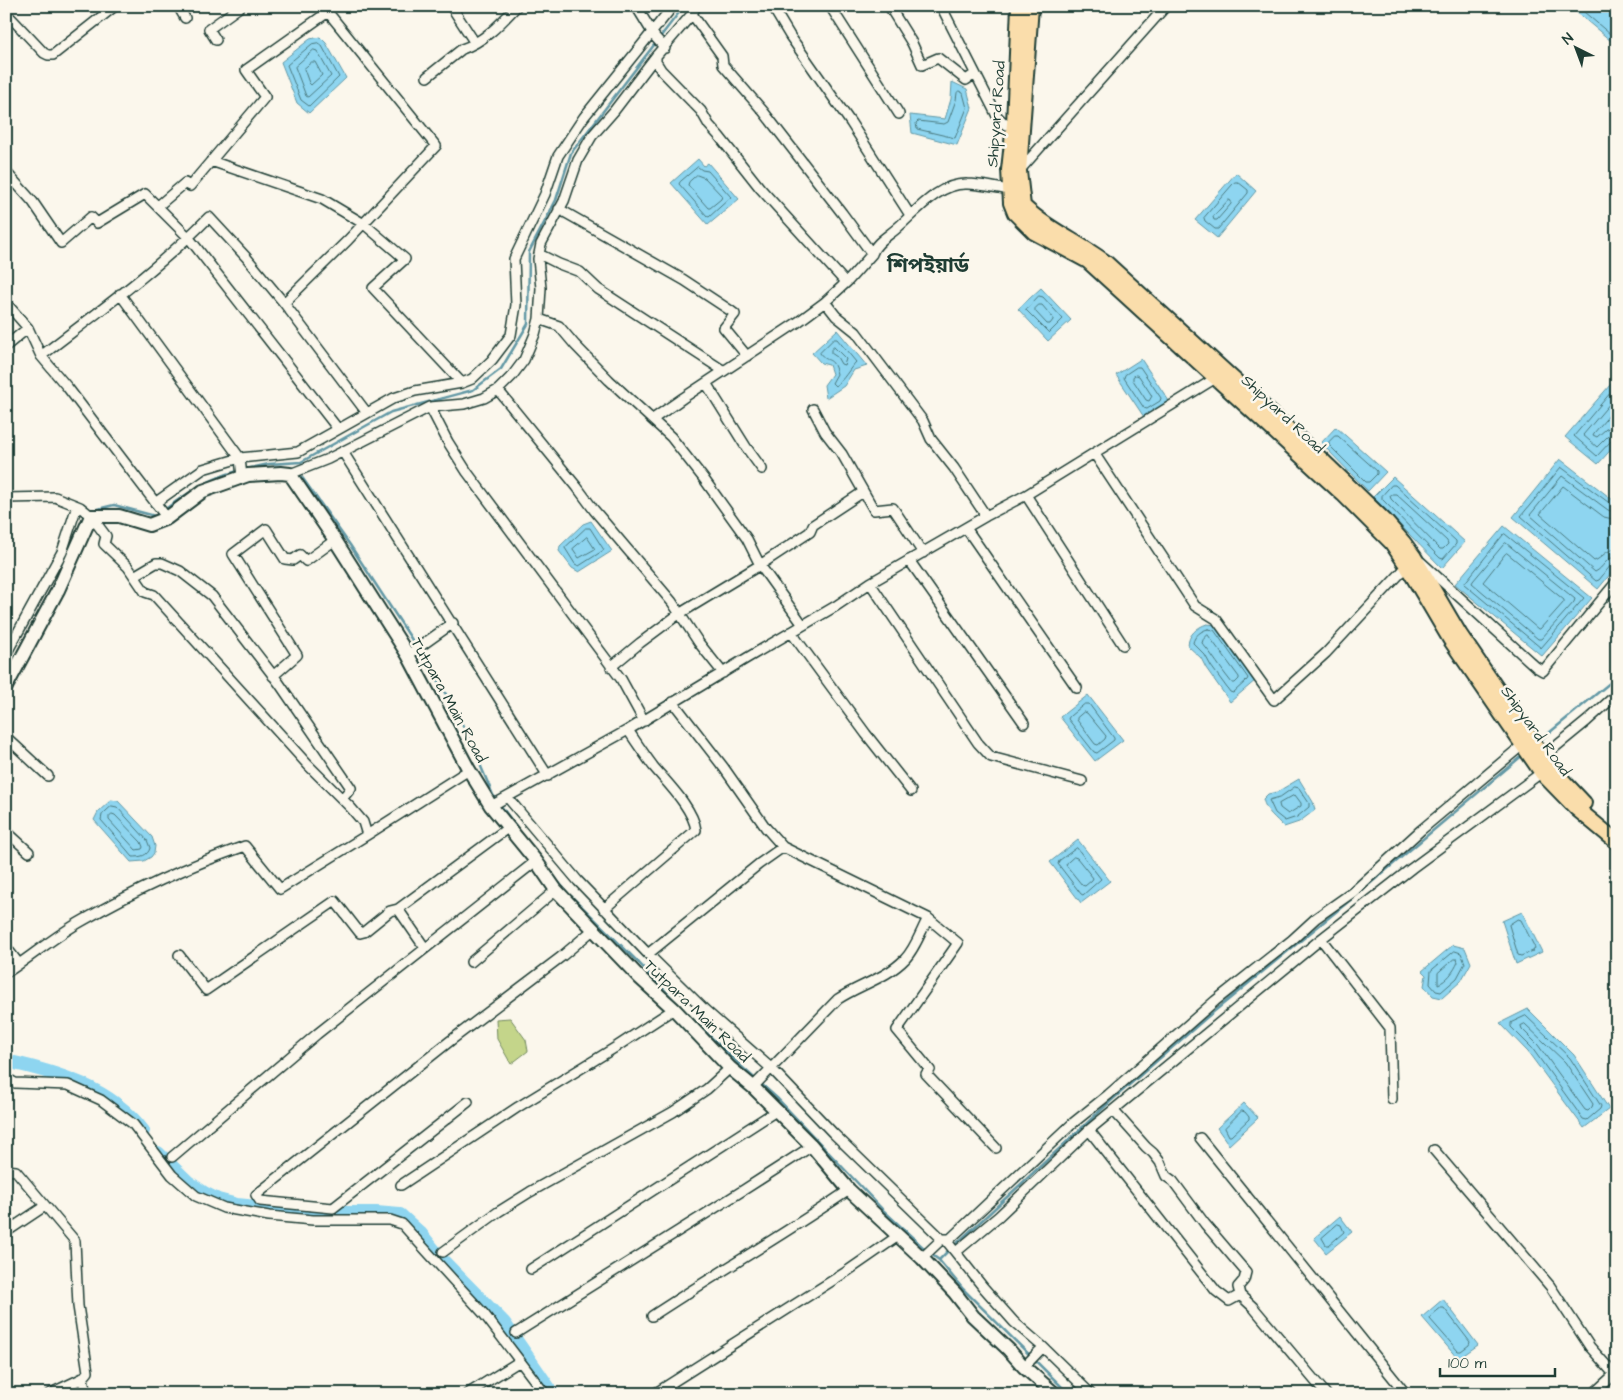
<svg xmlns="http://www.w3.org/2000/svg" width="1623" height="1400" viewBox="0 0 1623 1400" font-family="'Architects Daughter','Noto Sans Bengali',sans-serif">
<rect width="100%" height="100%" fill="#fbf7ec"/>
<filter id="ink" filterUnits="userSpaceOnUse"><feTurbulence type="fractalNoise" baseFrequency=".02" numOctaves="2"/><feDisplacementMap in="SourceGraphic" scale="10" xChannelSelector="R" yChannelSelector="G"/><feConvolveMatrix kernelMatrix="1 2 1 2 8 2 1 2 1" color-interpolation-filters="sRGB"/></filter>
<g filter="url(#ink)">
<path fill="#c4d58a" stroke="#72895f" d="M510,1018L526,1040L528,1051L511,1064L497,1039L496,1019Z"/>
<path fill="#8ed5f0" stroke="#6298a5" d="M1569,6H1617V46Z
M320,37L326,43L346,78L309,113L297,103L281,62L310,39Z
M952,82L967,89L972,108L957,145L912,133L910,115L945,119L951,99Z
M698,159L704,166L708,163L739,199L708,225L671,183Z
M1236,173L1256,191L1217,238L1195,220Z
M1041,288L1071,320L1048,341L1018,309Z
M837,330L867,366L854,370L844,386L826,398L824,385L832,374L829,365L821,363L812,353Z
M1141,359L1169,401L1144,417L1116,375Z
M1617,377V443L1598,464L1565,437Z
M1336,427L1386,472L1368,491L1321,443Z
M1560,459L1617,503V566L1598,589L1513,517Z
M1393,477L1465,542L1442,568L1373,497Z
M591,521L612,551L579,572L572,568L559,551L560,546L583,524Z
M1504,526L1592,598L1542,656L1455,584Z
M1207,624L1216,625L1256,680L1230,702L1206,668L1201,658L1188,646C1188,635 1197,627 1207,624Z
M1088,695L1123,740L1095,761L1060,717Z
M1299,779L1313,802L1315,810L1299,822L1284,827C1275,817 1266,812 1263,799L1268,794L1277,792Z
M111,800L118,801L152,837L155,846L154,853L151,857L144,861L131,862L94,820L98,812Z
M1078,840L1110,881L1081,903L1050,862Z
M1522,912L1542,952L1516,964L1502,921Z
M1453,945L1465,948L1471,963L1461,981L1442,998L1433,996L1424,986L1426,975L1422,971Z
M1528,1009L1574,1055L1609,1109L1584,1128L1528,1052L1500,1023Z
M1244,1103L1258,1118L1229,1145L1217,1128Z
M1340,1216L1352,1232L1326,1253L1314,1238Z
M1443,1299L1478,1345L1458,1359L1422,1317Z"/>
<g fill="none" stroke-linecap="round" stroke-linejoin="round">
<path stroke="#4b7a7f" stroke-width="1" d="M1577,6L1617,40
M318,43L322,46L339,77L309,106L301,100L287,65L312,44Z
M314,50L317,51L331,76L308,97L306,96L295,67Z
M312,62H315L322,75L311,85L309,83L304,69Z
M959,91L963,93L967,108L955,138L917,129L916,123L918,121L944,124L948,122L956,100L957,93Z
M698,167L702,170L708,171L731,197L709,217L707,216L679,184L680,182Z
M697,175L705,178L722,196L721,199L710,208H708L688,185L689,182Z
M1235,182H1238L1248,190V193L1218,229H1215L1205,221L1204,218Z
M1229,200L1231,201V204L1217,220H1214L1213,217Z
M1039,296L1043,297L1063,319L1049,333L1026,310Z
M1039,305H1042L1053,318V320L1050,324H1047L1035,311V309Z
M834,339H837L856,362C849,369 844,380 835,386L832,383L837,374C832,354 828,365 820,353Z
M834,347L846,359L844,365L841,364L837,357L831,353V350Z
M1137,367H1140L1161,398L1160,401L1147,409L1144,408L1124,378L1125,375Z
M1136,375L1139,376L1152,396L1149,401L1146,400L1133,380V377Z
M1617,385L1574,436L1597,456L1611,441L1617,440
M1617,395L1583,435L1597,447L1608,436L1617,434
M1617,406L1594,433L1593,435L1597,437L1606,429L1617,426
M1335,436H1338L1377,471V474L1369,482H1366L1329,445V442Z
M1392,485H1395L1456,541V544L1443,559L1440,558L1382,499V496Z
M1393,494H1396L1447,541L1448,544L1443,549H1440L1391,499L1390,496Z
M1617,506L1612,505L1561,467L1521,516L1596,581L1599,580L1611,565L1617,563
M1617,513L1608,510L1562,476L1530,515L1595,572C1604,568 1605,557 1617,557
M1617,520L1604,517L1563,486L1540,514L1594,561C1603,558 1604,550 1617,549
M586,528H590L604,550L579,566L575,564L565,548Z
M1505,534L1584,598L1541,648L1464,584L1503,535Z
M587,537L595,549L579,558L573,549Z
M1506,543L1575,599L1574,602L1541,639H1538L1472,583L1473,581L1504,544Z
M1507,553L1564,600V602L1540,629H1538L1483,582L1505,554Z
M1208,629L1214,630L1248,678L1247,680L1233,693L1230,692L1211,666L1205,655L1193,643C1194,636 1202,630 1208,629Z
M1208,635L1239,677V679L1235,683H1232C1221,670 1213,655 1202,643L1203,640Z
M1085,704H1089L1114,738V740L1097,753L1094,752L1068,719L1069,717Z
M1084,712L1087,713L1106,736L1105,739L1098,745L1095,744L1077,720V718Z
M1295,787L1299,788L1309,803V807L1297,817L1285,821L1275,813L1269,800L1280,797Z
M1295,795L1301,803V806L1288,814L1280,808L1279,804Z
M112,806L117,807L147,840L150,848C148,856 140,857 133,857L101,820L102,815Z
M112,814L115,815L141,842L143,847L142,849L136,850L109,820V817Z
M1077,848L1101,879L1083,895L1081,894L1058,864L1059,861Z
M1074,857L1077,858L1093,878L1092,880L1085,886L1082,885L1066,865L1067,863Z
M1518,919L1521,920L1535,948L1533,951L1521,956L1518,955L1509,925Z
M1455,951L1461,953L1465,963L1457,978L1441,992L1436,991L1430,984L1431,971Z
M1454,959H1457L1458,962C1454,971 1447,981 1438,984V973Z
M1526,1016L1570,1058L1601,1106L1600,1109L1587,1120L1583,1119L1532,1048L1511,1027V1023Z
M1525,1024L1565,1062L1593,1104L1592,1107L1588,1111L1585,1110L1538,1045L1522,1029L1521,1026Z
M1242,1111L1245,1112L1249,1117V1119L1231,1136H1229L1225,1128Z
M1338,1224L1341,1225L1344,1232L1329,1245H1326L1322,1238Z
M1441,1308H1444L1470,1342L1469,1345L1461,1351H1458L1430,1319L1431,1316Z"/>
<path stroke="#6298a5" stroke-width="2.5" d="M246,469L269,464L301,462L391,412L473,390L501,369L528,324L529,252L556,200L571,153L684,6
M301,476L350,545L416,646
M164,510C187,493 210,478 238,471
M89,511L114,505L155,516L159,513
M419,651L452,704L468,736L493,795L518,829
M1538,742L1617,677
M556,879L567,892
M1360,892L1524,754
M571,896L639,963L692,1019L743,1068L778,1099L884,1211L926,1250
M954,1246L1113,1099L1206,1018L1354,897
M931,1254L939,1260L963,1289L1069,1394
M939,1260L949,1250"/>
<path stroke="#8ed5f0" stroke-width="14" d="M6,1061C56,1072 111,1088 143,1131
M158,1153L188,1182L204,1193L218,1200L237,1205L315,1213H376L400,1215L421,1234L441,1259L504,1323L553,1394"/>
<g stroke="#1f3d34" stroke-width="12">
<path id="street" d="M178,6L185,18
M451,6L475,43
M636,6L655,37L665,48
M772,6L790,36L851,123L910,215
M830,6L899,114
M889,6L912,43L922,65L938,58L966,80L975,74
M941,6L997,116L1006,125L1014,124
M692,14L722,56L723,65L763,111L842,213L872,254
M11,18L44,53L48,55H53L115,6
M216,40L209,29L241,6
M656,56V62L661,70L701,111L709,125L719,136L760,188L846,283
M427,77L462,49C485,41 501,23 517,6
M211,161L322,199L364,224L405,259L373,288L462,383
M1019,171L1166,6
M6,172L33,202L61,243L91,217L97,223L145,194L189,238L338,429
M158,206L185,183L190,186L265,97L246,70L328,12
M559,209L684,280L731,311L735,314L724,328L747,356
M539,254L559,264L580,272L598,289L724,371
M120,294L240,458L242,477
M825,302L836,316L856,332L923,421L931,439L954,468L986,516
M6,303L28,328L41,356L68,388L167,518
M284,303L367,413
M539,319L559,326L575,345L609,380L671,437L704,479L747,539L760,565L803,625
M6,346L28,328
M41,356C98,312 158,269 209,217L246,257L284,303L348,240L436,146L323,6
M706,383L746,447L762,469
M498,390L577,487L594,510L672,602L699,643L723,673
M430,407L448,442L467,472L621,679L644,721
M813,409L825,432L842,454L874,510L893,508L923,553
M653,419L683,398L798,322L825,302L848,281L872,254C875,243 888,236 896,229C916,212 938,183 967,184C981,184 996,188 1010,190
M343,452L548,776
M1094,453L1195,606L1216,619L1274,700L1326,653L1409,564
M290,474L328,459L430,407L464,404L484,398L498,390L512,376L524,360L535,334L539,319L541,288L538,259L541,244L564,201L578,160L592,136L614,111L656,56L692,14L696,6
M1026,495L1123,645
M6,498L55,497L80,507L91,516
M155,503L203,469L240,458L298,452L394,398L415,391L462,383L472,379L492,360L511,335L516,305L514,259L545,194L558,156L584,117L673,6
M90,521L97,524L106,536L104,544L128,567L145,592L154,595L308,765L351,808L363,822L367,835L469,770
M966,528L1077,688
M909,560L1024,723
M1421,562L1536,667L1543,671L1617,581
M134,576L156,563H162L180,571L212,596L279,683L351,788L342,799
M870,583L978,743L991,757L1082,781
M791,632L866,734L911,791
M6,654L62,552L77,506
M408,655L453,623
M611,667L640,643L679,614L760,565L810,532L813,525L863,492
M273,676L297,655L233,554L266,529L285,559L293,560L300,555L306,561L335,540
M673,702L724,768L766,828L783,847L928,918L958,943L897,1030L930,1070L926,1074L996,1148
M6,737L48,776
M1543,757L1587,721L1617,694
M508,798L578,881L648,954L706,1011L772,1069L833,1133L942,1239L922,1258
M491,806L628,730L747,658L836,606L870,583L986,516L1026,495L1219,376
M6,831L29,852
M398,909L509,827
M604,909L696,830C693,808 667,783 653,766C644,754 636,742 628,730
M1321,939L1390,1028L1392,1099
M6,947L19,964
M648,954L759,864L783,847
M179,955L206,990L335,901L360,933L364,932L390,911L398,909L425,948
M471,962L556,890
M6,973C32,956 55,936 82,921C134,891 188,866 245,846L280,889L367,835
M6,1078L15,1083L68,1085L101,1100L133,1124L172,1175L196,1196L224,1208L269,1216L313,1220H390L402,1224L484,1314L545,1394
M753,1087L838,999C859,985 887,978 905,959C915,949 921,931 928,918
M468,1102L333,1208L260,1201L256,1195L450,1041L561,957L594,929
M1113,1110L1146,1147L1153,1153L1160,1162L1166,1176L1173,1181L1205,1224L1246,1272L1244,1280L1238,1287L1240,1295
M1089,1130L1216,1291L1229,1301L1240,1295L1253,1307L1326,1394
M1200,1138L1406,1394
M1434,1150L1550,1286L1590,1347L1614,1374
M172,1157L317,1034L536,861
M6,1170L16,1171L75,1241L78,1306L88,1372L83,1378L86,1394
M401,1185L518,1107L616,1047L674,1009
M6,1232L45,1206
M942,1239H950L1073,1123L1108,1095L1215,1001L1292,940L1316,918L1353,892L1421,830L1526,742
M945,1239L983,1287L1014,1322L1043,1347L1091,1394
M443,1252L498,1212L530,1192L673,1112L707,1089L730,1068
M956,1252L999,1216L1089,1130L1321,939L1412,868L1545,770
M531,1269L776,1111
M652,1316C717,1273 785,1234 849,1190
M516,1333L742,1191L812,1146
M1024,1367L1043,1347
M49,1394L83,1378
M467,1394L520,1361
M654,1394L846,1272L898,1236
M1593,1394L1617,1372"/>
</g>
<g stroke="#1f3d34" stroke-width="16">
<path id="secondary" d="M6,687L58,590L91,516H119L149,525L167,518L203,491L248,475L281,473L290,474L335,540L408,655L469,770L491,806L536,861L556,890L640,978L674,1009L730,1068L753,1087L812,1146L849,1190L922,1258L955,1293L973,1316L1009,1350L1024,1367L1055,1394"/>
</g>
<g stroke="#1f3d34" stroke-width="18">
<path id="primary" d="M1019,6L1014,124L1009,170L1011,203L1015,213L1034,232L1088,261L1343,494L1392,543L1404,561L1450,639L1542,773L1576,808L1617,842
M1031,6L1019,171L1023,206C1047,229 1078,242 1105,262L1324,462L1385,521L1403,542L1414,557L1460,635L1550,767L1584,803"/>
</g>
<use href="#street" stroke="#fbf7ec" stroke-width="9"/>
<use href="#secondary" stroke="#fbf7ec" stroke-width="12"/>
<use href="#primary" stroke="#faddab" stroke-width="14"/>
</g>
</g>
<g text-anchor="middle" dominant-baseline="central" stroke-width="5" stroke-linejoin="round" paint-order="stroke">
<g font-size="16" fill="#1f3d34" stroke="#fbf7ec">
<text transform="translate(996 114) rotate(-86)">Shipyard Road</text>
<text transform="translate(1283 414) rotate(43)">Shipyard Road</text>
<text transform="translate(449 700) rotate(61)">Tutpara Main Road</text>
<text transform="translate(1536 731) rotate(54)">Shipyard Road</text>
<text transform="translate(697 1011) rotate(44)">Tutpara Main Road</text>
</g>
<g font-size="21" font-weight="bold" fill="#1f3d34" stroke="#fbf7ec">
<text x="928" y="265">শিপইয়ার্ড</text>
</g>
</g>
<rect width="1623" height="1400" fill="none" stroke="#fbf7ec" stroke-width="25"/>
<rect x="12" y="12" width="1598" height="1375" fill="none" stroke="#1f3d34" stroke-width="2" filter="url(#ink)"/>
<g transform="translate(1576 48) rotate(318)" stroke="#fbf7ec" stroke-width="4" paint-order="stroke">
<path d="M0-4L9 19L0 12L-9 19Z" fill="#1f3d34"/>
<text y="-8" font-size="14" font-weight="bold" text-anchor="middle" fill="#1f3d34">N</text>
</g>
<path d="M1440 1368v8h115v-8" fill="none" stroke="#1f3d34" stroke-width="2.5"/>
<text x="1448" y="1368" font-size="15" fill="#1f3d34" stroke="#fbf7ec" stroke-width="4" paint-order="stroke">100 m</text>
</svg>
